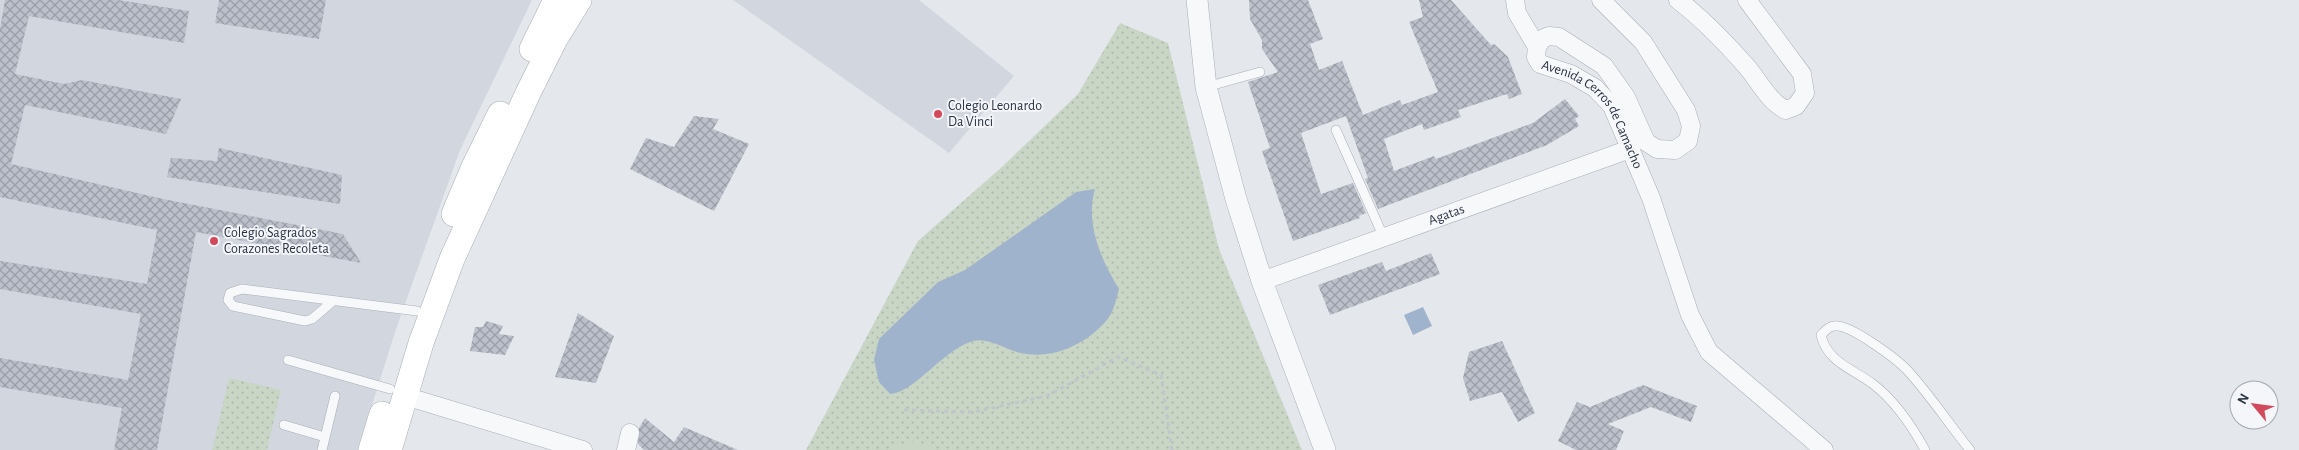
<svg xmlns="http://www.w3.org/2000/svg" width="2299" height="450" viewBox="0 0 2299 450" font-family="'Alegreya Sans',sans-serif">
<defs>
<pattern id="grass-dots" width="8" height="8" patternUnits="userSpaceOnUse" patternTransform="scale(1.25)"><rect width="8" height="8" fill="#c9d6c5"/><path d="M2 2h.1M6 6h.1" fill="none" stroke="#adb8ab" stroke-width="1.8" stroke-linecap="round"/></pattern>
<pattern id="building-cross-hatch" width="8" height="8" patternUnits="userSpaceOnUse" patternTransform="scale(1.25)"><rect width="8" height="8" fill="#bbc0ca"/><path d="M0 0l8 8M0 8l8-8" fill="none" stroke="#989da6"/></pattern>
</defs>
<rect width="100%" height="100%" fill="#e4e7ec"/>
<path fill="#d2d6de" d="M0,0H532L460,150L395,332L358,450H0Z
M733,0H919L1014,76L949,153Z"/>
<path fill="url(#grass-dots)" d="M1120,23L1168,43L1219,249L1302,450H806L918,241L1003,166L1078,94Z
M229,378L281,390L267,450H212Z"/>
<path fill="#c9d6c5" d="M917,441L935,450H888L889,448Z"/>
<path fill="#9fb4cc" d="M1095,189C1085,223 1101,260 1119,289C1116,300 1114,312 1106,321C1085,345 1052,360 1021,353C1005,350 990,337 973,341C944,349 914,393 890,394L879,382L874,360L879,339L938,282L965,270L1076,192Z
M1423,307L1432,326L1413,335L1404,315Z"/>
<path fill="url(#building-cross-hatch)" d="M5,0H118L189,11L184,43L29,16L15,74L64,84L82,80L181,99L166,134L25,105L11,164L163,199L343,234L361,263L196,232L157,450H114L122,408L0,387V358L128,380L141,314L0,289V261L147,284L157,230L0,197V29Z
M219,0H326L319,39L215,23Z
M1249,0H1308L1323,39L1310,44L1319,70L1342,61L1363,115L1400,100L1402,105L1438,92L1409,22L1423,17L1419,0H1451L1491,45L1494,44L1508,57L1522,94L1509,99L1507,94L1458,110L1461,117L1424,130L1422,124L1384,139L1394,171L1434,156L1436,159L1533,123L1565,99L1579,116L1575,119L1579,126L1547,145L1378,209L1365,179L1368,178L1346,116L1301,133L1321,194L1353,183L1366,213L1359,216L1360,218L1293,241L1262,151L1270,148L1248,82L1278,72L1262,49V40L1250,19Z
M694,116L719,119L713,129L749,144L714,211L630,169L646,138L674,147Z
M219,148L342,175L340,204L167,177L171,158L217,161Z
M1431,253L1440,274L1330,315L1318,285L1382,262L1386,271Z
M578,313L614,336L596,383L555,377Z
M486,321L503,326L499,334L514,336L505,355L470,351L475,327H483Z
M1502,341L1535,413L1518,422L1502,392L1470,401L1463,378L1469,352Z
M1643,385L1697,406L1691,422L1651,407L1608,424L1624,431L1616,450H1576L1558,441L1577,402L1590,407Z
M645,418L674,442L684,427L738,450H644L638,444L639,428Z"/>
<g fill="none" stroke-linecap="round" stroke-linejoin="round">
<g stroke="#a9aeb7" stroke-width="10">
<path id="service" d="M1206,87L1260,72
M1336,130L1384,238
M333,301L312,319L305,321L233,306L228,300L230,293L242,289L417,311
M288,360L390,389
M284,425L325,437
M322,450L335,396
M1925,450C1912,426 1895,401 1873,384C1853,369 1827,362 1821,335C1826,330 1830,325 1837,326C1852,326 1897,359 1908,371C1930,395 1949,424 1970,450"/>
</g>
<g stroke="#a9aeb7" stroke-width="19">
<g id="minor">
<path d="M1515,0L1517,13L1537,47"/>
<path id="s1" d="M1601,0L1643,42L1686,110L1691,126L1688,141L1675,150L1657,149L1646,142L1626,97L1604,66L1559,37L1549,36L1542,39L1537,47L1536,57L1540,64L1571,74L1595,88L1612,106L1651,198L1690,315L1709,352L1824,450"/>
<path d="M1678,0C1704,20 1726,43 1747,67C1759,81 1769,102 1786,110L1796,106L1805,93L1802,74L1747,0"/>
<path id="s2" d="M1262,281L1630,149"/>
<path d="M405,396L583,450"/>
<path d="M626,450L630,433"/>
</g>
</g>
<g stroke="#a9aeb7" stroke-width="22">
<path id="tertiary" d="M1197,0L1206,87L1236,199L1262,281L1325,450"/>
</g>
<g stroke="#a9aeb7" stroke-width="26">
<path id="secondary" d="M532,49L556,0
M454,214L473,169L500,114
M371,450L382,414
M389,450L421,343L452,259L528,93L555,39L579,0"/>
</g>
<path stroke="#c2c5cb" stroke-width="3" stroke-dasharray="4 4" stroke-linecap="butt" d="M904,410L973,412L1047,396L1118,357L1161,375L1172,450"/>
<use href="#service" stroke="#f7f8fa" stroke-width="9"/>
<use href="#minor" stroke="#f7f8fa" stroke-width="18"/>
<use href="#tertiary" stroke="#f7f8fa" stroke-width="21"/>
<use href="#secondary" stroke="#fff" stroke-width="25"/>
</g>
<g fill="#d1495b" stroke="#f4f6f9" stroke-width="2">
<circle cx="938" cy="114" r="5"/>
<circle cx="214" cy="241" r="5"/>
</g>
<g text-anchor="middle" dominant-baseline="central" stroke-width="4" stroke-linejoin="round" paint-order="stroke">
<g font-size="14" fill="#2b3445" stroke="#f4f6f9" text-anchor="start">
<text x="948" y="106">Colegio Leonardo<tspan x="948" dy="16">Da Vinci</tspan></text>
<text x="224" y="233">Colegio Sagrados<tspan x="224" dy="16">Corazones Recoleta</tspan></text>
</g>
<g font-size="14" fill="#2b3445" stroke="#f4f6f9">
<text stroke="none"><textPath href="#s1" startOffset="482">Avenida Cerros de Camacho</textPath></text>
<text stroke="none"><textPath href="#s2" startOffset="196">Agatas</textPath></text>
</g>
</g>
<g transform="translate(2254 405) rotate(299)"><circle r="24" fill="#f4f6f9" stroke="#a4a8b1"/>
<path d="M0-4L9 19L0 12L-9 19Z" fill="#d1495b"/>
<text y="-8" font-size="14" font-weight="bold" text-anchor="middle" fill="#2b3445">N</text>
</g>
</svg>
